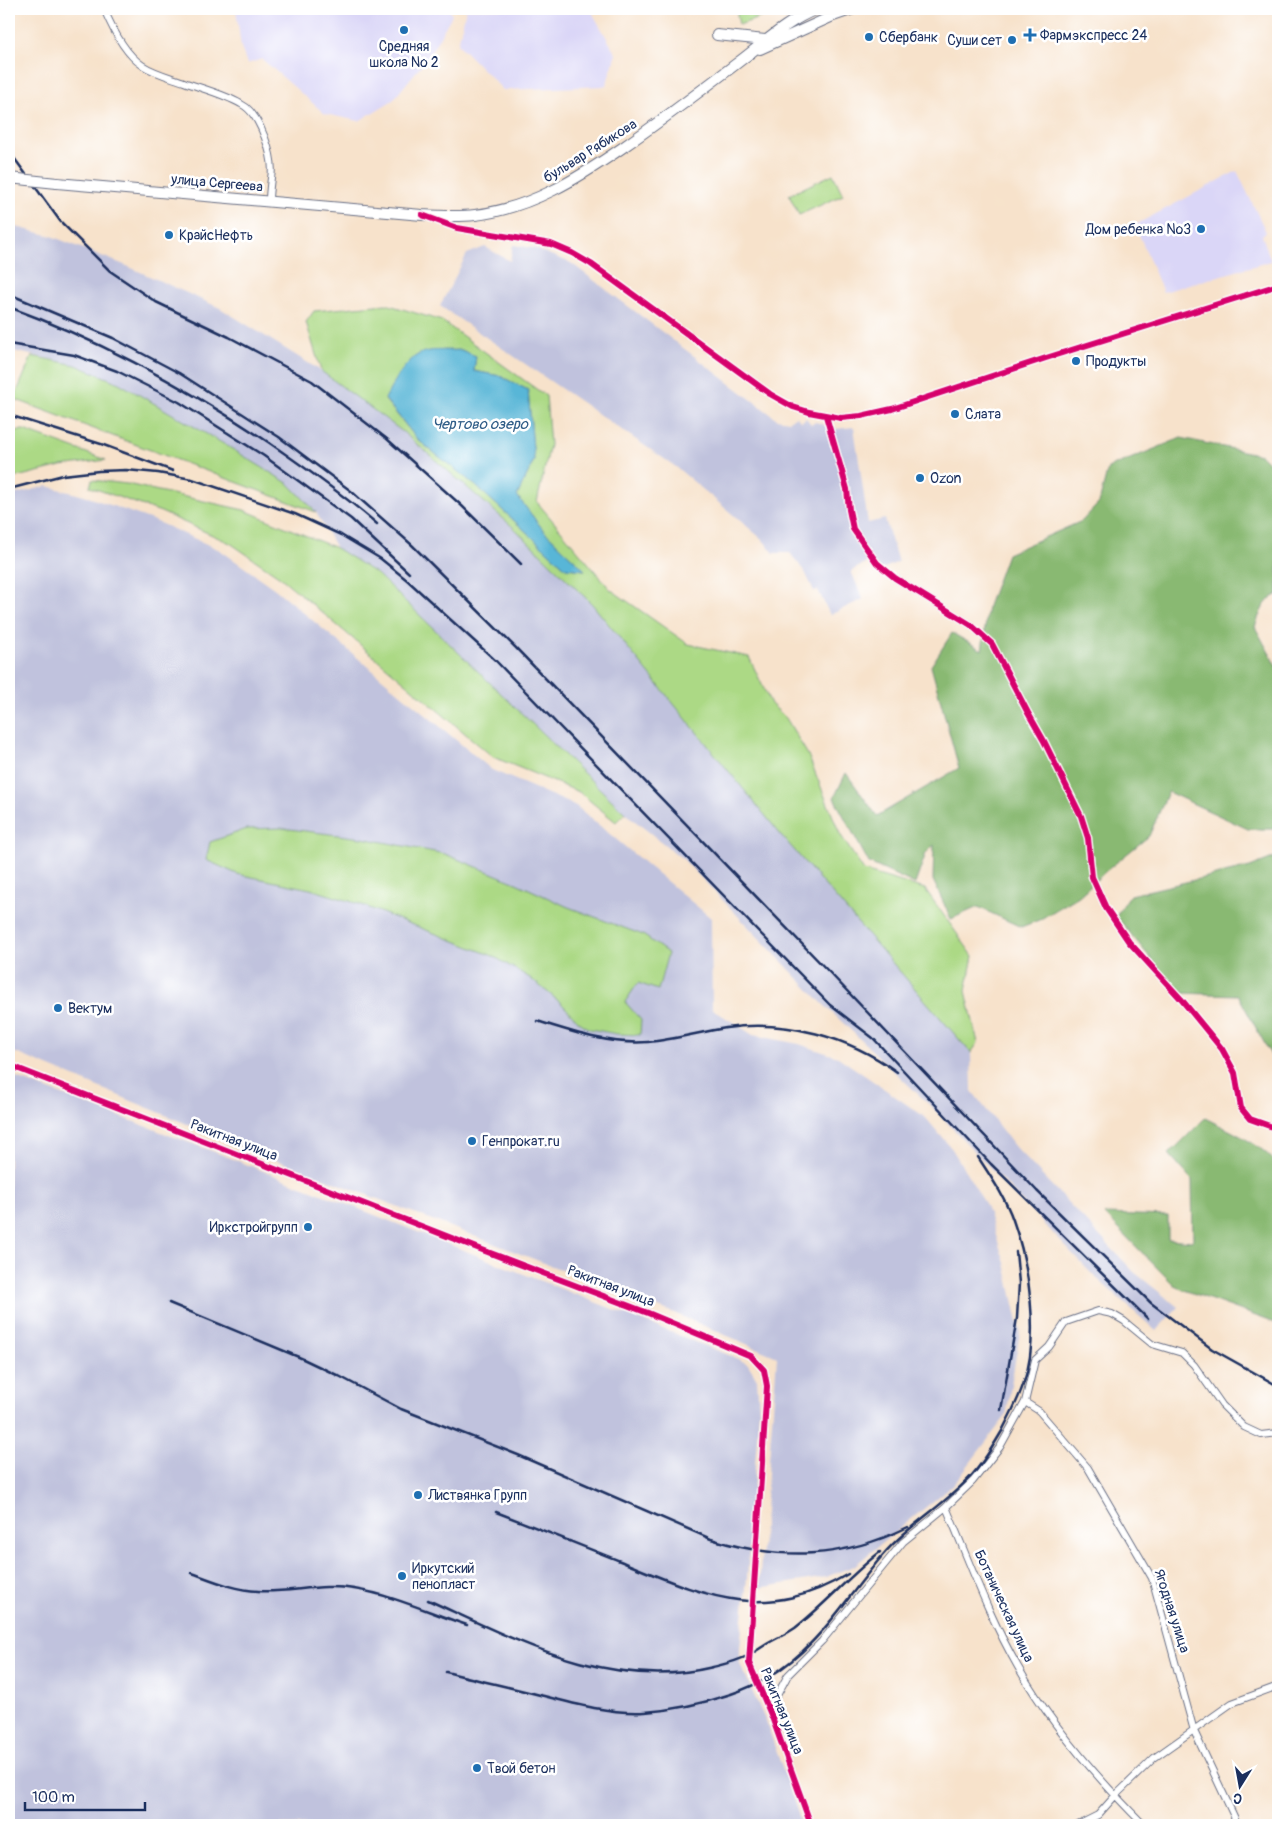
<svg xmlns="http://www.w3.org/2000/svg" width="1287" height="1834" viewBox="0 0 1287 1834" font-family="Pangolin,sans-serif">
<rect width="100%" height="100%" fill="#fff"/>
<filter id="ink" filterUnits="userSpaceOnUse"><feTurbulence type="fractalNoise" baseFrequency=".02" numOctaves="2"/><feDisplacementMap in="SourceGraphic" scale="10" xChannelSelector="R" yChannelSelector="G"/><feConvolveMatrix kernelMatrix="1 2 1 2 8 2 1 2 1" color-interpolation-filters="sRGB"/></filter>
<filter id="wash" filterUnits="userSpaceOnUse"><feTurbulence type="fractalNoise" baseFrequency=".0096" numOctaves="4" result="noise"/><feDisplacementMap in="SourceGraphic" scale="20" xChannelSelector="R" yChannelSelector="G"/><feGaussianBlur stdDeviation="1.12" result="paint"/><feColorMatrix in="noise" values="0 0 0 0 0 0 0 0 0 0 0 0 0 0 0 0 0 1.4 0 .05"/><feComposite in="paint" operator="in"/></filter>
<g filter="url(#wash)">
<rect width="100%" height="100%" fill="#f7e2cb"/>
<path fill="#dad6f7" d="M236,9H449L452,15L428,57L393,100L359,121L325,114L262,59L247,64L241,47Z
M466,9H594L593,14L616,54L606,86L503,90L458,44Z
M1237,171L1266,232L1262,235L1271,261L1163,292L1135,225Z"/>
<path fill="#c0c2dd" d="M9,225L51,236L127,266L220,308L321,371L403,432L514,528L592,604L781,835L971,1053L972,1091L1015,1147L1134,1272L1178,1307L1156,1331L1092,1274L936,1111L823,1004L684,860L625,813L377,574L336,548L316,512L289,484L76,365L9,350Z
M513,245L533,248L571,263L777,419L789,421L796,416L801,422L806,418L811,424L816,422L836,429L854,427L868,523L885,519L898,562L878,571L870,561L851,571L863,599L830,615L818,590L814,591L805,572L790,553H774L762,539L676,467L440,306L467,254L485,247L510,261Z
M47,486L88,497L155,521L220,550L275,589L492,770L576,806L711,918L712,1009L753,1035L799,1044L838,1057L925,1117L952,1149L986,1205L1005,1263L1020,1331L1006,1416L953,1485L854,1566L826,1577L759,1588L777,1357L674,1313L235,1144L9,1050V496Z
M9,1075L228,1157L734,1357L748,1364L757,1379L759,1410L747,1578L740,1648V1664L767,1724L802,1825H18L9,1820Z"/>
<path fill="#acd985" stroke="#648472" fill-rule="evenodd" d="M736,9H779L770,14L739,25Z
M833,174L843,195L799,215L789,195Z
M386,304L442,321L546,396L550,445L537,502L610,589L688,644L749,657L771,704L786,718L808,755L840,834L864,871L925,889L973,956L966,991L978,1043L971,1053L781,835L592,604L514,528L403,432L321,371L306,322L314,311ZM461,350L476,356L474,371L500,376L528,390L534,460L517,496L544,531L585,570L566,568L475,485L418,440L385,400C393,384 407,356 425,352C436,349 450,351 461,350Z
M32,356L76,365L119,383L229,447L289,484L316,512L14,399Z
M24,430L106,460L61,466L9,479V431Z
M92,480L127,484L244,510L336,548L377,574L625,813L616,822L579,792L493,757L280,577L230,543L161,512L90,487Z
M281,828L362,838L445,854L516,883L568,907L643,935L668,953L658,990L638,983L625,1002L641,1020L640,1035L617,1034L590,1029L579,1022L561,1003L530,978L493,956L359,904L310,889L237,874L206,860L210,842L247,829Z"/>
<path fill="#89b972" stroke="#527468" d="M1181,438L1261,455L1278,472V594C1264,600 1260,613 1255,627L1278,669V829H1248L1168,792L1149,836L1106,871L1079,896L1039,920L1021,927L978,907L951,919L933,880L934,845L926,853L915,884L869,863L834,798L846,773L877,816L959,768L931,666L952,633L982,650L988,606L1007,554L1082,521L1099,503L1108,468Z
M1278,856V1068L1238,995L1179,993L1116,916L1130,895L1250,867Z
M1205,1118C1226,1129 1267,1146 1278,1167V1324L1176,1287L1104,1214L1168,1216V1239L1193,1241L1192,1180L1169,1154Z"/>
<path fill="#59b6d7" stroke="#3a729a" d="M461,350L476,356L474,371L500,376L528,390L534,460L517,496L544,531L585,570L566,568L475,485L418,440L385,399C393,384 407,356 425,352C436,349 450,351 461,350Z"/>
</g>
<g filter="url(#ink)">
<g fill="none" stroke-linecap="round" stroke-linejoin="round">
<g stroke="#686e84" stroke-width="8">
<path id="minor" d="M104,9C112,28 124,53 142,65C154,73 170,77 184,82C203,89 224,94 241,104C260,113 275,158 271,178C270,186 269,193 269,201
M430,218L457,228L551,244L572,253L591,264L770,394L793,407L809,412L841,418L861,416L892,409L1046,358L1278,285
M826,416L847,489L849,510L853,529L877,563L895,578L971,625L992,644L1028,713L1044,741L1081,816L1088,838L1092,877L1106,908L1129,942L1181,999L1222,1049L1235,1073L1241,1108L1250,1119L1278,1129
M9,1065L485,1251L648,1313L751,1356L764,1370L767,1386L749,1663L772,1717L811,1825
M1025,1402L1039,1411L1088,1468L1152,1578L1194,1731L1238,1825
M946,1507C969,1561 989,1617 1018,1667C1051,1725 1097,1778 1144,1825
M769,1710L788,1675L822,1641L903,1542L946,1507L973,1481L1000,1447L1025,1402L1035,1360L1049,1347L1066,1322L1098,1311L1112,1314L1124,1321L1152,1344L1182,1353L1194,1365L1222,1405L1244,1427L1261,1435L1278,1433
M1078,1825L1098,1815L1115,1796L1154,1758L1232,1703L1278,1686"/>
</g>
<g stroke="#686e84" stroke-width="12">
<path id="primary" d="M717,35L765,40
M760,49L833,16L853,9
M57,183L422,215C440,216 458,217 475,215C531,208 577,179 622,148C661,121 698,93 736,64C762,45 786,21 817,9"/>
</g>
<use href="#minor" stroke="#fff" stroke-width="6"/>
<use href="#primary" stroke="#fff" stroke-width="10"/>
<path stroke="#1b2f5e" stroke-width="2.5" d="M9,151L60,221L110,271L156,302L229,337L312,381L387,439L462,506L521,564
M9,294L113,338L179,373L279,437L351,491L412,545L516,648L831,974L1037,1191L1151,1303L1212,1349L1278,1386
M9,307C102,341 189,389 271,444C307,469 344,495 377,524
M9,344L74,355L117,371L179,402L264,456L351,519L409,573
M9,415L101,444L173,471
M9,489L63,475L99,471L126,470L158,473L192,479L295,514L341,535L381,559L407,580L495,660L830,1005L873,1038L991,1164L1148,1319
M537,1021C572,1032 610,1045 648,1042C674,1040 700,1032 726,1028C786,1019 849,1037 897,1072
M169,1303L301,1358L339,1376L401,1409L518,1455L711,1539C780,1561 843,1559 908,1527
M1001,1410L1017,1318L1019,1283L1016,1252
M496,1512C538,1528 579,1545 620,1561C703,1595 763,1625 848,1574
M192,1573C214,1581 235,1590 258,1591C290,1593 322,1583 354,1589C393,1595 430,1613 467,1625
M428,1600C518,1641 611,1692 713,1667C725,1664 738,1661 749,1655C757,1651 764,1645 772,1641C779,1637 788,1633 795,1628C825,1605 850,1575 880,1552
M446,1672C477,1680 509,1687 540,1695C574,1704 610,1714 645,1712C674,1710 704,1703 731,1694C805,1670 835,1612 882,1556C908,1525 945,1505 972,1475C984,1462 993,1446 1002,1431C1010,1415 1019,1399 1024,1382C1040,1336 1029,1265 1013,1220C1005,1197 991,1177 978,1157"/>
<g stroke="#686e84" stroke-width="12" stroke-linecap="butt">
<path id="primary-bridge" d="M9,178L57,183"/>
</g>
<use href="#primary-bridge" stroke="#fff" stroke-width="10"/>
<g stroke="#fff" stroke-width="9">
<path id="cycleway" d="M422,215L457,228L551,244L572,253L591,264L770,394L793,407L809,412L841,418L861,416L892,409L1046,358L1278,285
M826,416L847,489L849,510L853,529L877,563L895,578L971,625L992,644L1028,713L1044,741L1081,816L1088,838L1092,877L1106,908L1129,942L1181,999L1222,1049L1235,1073L1241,1108L1250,1119L1278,1129
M9,1065L485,1251L648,1313L751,1356L764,1370L767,1386L749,1663L772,1717L811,1825"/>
</g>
<use href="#cycleway" stroke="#d6006c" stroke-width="6"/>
</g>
</g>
<g fill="#1f6fb2" stroke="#fff" stroke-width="2">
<circle cx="404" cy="30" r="5"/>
<path d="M1027.5 27.5h5v5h5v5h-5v5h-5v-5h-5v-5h5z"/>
<circle cx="869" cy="37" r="5"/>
<circle cx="1012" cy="40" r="5"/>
<circle cx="1201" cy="229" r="5"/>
<circle cx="169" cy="235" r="5"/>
<circle cx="1076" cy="361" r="5"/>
<circle cx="955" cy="414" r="5"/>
<circle cx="920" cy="478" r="5"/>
<circle cx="58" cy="1008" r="5"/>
<circle cx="472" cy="1141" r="5"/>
<circle cx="308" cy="1227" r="5"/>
<circle cx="418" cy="1495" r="5"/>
<circle cx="402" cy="1576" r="5"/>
<circle cx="477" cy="1768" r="5"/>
</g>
<g text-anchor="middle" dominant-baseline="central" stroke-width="5" stroke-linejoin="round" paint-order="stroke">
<g font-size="14" fill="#1b2f5e" stroke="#fff" text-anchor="start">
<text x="1040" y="35">Фармэкспресс 24</text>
<text x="879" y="37">Сбербанк</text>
<text x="1002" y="40" text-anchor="end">Суши сет</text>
<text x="404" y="46" text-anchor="middle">Средняя<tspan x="404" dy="16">школа № 2</tspan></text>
<text x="1191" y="229" text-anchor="end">Дом ребенка №3</text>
<text x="179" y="235">КрайсНефть</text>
<text x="1086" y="361">Продукты</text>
<text x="965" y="414">Слата</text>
<text x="930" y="478">Ozon</text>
<text x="68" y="1008">Вектум</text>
<text x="482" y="1141">Генпрокат.ru</text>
<text x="298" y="1227" text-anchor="end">Иркстройгрупп</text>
<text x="428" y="1495">Листвянка Групп</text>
<text x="412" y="1568">Иркутский<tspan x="412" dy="16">пенопласт</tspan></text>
<text x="487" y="1768">Твой бетон</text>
</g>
<g font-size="14" fill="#1b2f5e" stroke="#fff">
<text transform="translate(590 151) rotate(-32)">бульвар Рябикова</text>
<text transform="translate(217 183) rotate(5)">улица Сергеева</text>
<text transform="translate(234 1140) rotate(21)">Ракитная улица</text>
<text transform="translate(611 1286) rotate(21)">Ракитная улица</text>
<text transform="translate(1004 1606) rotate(65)">Ботаническая улица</text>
<text transform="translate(1172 1611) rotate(72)">Ягодная улица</text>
<text transform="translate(782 1711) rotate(68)">Ракитная улица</text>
</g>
<g font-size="15" font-style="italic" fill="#315e88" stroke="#fff">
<text x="480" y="424">Чертово озеро</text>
</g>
</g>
<rect width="1287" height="1834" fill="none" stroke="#fff" stroke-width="30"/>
<g transform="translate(1240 1786) rotate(191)" stroke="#ffffff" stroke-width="4" paint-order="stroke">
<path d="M0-4L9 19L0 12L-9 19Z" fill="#1b2f5e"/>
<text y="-8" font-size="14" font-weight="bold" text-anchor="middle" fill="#1b2f5e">С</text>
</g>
<path d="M25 1802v8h120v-8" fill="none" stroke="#1b2f5e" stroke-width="2.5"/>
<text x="32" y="1802" font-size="15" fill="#1b2f5e" stroke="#ffffff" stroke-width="4" paint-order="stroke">100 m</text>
</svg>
